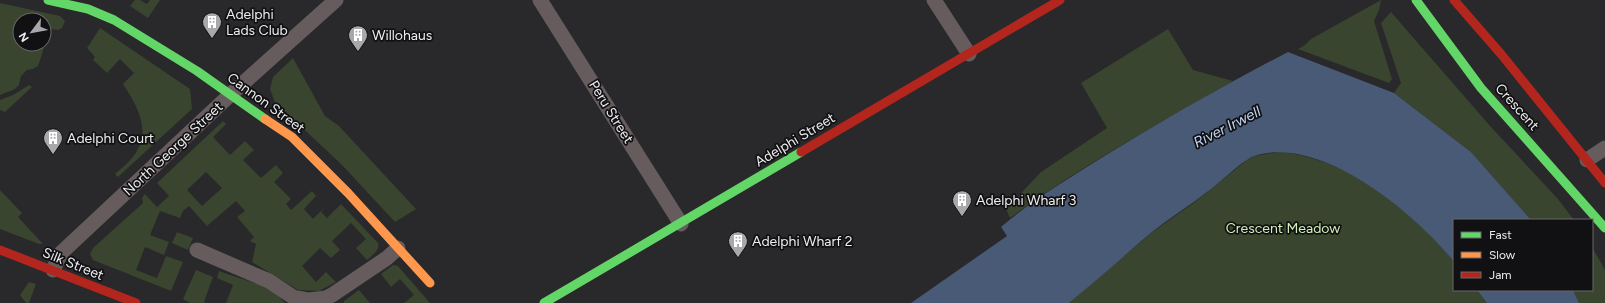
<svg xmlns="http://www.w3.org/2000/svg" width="1605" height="303" viewBox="0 0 1605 303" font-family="Figtree,sans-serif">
<rect width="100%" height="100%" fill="#29282a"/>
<path fill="#39452e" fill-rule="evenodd" d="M135,0H140L147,4L150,0H160L148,18L130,6Z
M1381,0L1379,10L1374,21L1392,79L1389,83L1298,49L1305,45L1311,39Z
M0,3L60,16L65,21L62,28L58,30L44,28V20H20V44H39V46L44,48L38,66L33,69L27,70L21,76L19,85L15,89L0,95Z
M1391,12L1491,127L1558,199L1574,220H1531L1471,152L1394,93L1401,83L1381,23Z
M100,28L190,89L192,109L118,177L115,174C123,167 133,159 138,149C150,126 135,103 123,84L134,73L120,59L107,73L93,60L95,57L87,48Z
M1168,29L1193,70L1233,81C1158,125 1080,166 1010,218L1006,209L1041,172L1107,128L1081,83Z
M293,58L325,116L339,126L416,209L395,222L342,165L275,102L270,89L273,77Z
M29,85L32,87L5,112L0,110V100L13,95Z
M223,121L226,124L213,137L230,155L245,141L254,150L243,160L261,178L276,165L283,173L274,182L291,199L286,204L291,210L312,191L316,196L304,209L313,219L327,205L321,212L327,218L341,204L378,243C380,251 372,255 367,260L356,248L366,239L351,223L332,241L340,250L331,258L320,248L302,266L316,282L326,272L336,282L319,291L298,290L252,262L256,244L250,241L254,237L237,217L245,211L236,201L207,226L189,206L183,211L180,218L160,211L150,235L169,242L164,255L145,247L136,270L157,278L166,256L183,262L171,291L93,260L90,254L93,248L143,203L142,198L145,194L157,207L169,196L157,183ZM206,172L222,188L202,206L187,190Z
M1279,152C1347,157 1413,211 1454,262V290H1477L1487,303H1069L1151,233L1195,202L1247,160L1254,156Z
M0,190L22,213L18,217L43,244H39L0,229Z
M177,232L193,238L188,250L172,243Z
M1592,247L1605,270V303H1579L1573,290H1592Z
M393,265L398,266L430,303H404L414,295L400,279L391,287L381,274Z
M196,270L213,277L204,302L206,303H190L183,299Z
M219,271C241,280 270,283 285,303H226L233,285L217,278Z
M29,282L36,284L29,303H26L20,295Z
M359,290L370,303H344V301Z"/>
<path fill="#485a76" d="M1288,52L1394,93L1471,152L1531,220H1454V262C1416,214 1321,134 1254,156C1242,161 1223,180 1211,189C1192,204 1171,217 1152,232C1142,240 1132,249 1122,258C1105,273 1087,288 1069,303H911L1007,236L1001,227C1031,201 1065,181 1098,160C1160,122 1224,85 1288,52Z
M1477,290H1573L1579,303H1487Z"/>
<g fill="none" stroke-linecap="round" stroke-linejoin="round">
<path stroke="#675c5d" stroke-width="15" d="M540,0L681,224
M934,0L969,54
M1587,160L1605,148
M197,250L269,281L293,297L309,300L326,298L332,295L387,258L398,248
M53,270L61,253L231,94L336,0"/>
<path stroke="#63d668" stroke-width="9" d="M48,0L88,9L114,20L197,71L265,119
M1416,0L1481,88L1605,228
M544,303L801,152"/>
<path stroke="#ff974d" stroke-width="9" d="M265,119L292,137L348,193L430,283"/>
<path stroke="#b3261e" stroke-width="9" d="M1454,0L1501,54L1605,183
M801,152L1060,0
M0,250L136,303"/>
</g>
<defs>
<g id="building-pin" transform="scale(1)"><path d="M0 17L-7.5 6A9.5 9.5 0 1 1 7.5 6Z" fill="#a8a7a9" stroke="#111012"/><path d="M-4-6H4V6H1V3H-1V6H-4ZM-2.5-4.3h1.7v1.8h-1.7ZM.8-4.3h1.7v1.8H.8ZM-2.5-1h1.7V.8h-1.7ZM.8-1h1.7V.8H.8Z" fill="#fff"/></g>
</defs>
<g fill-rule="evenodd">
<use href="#building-pin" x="212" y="22"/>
<use href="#building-pin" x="358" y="35"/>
<use href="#building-pin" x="53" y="138"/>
<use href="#building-pin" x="962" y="200"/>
<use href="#building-pin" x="738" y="241"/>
</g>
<g text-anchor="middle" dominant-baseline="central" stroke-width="3.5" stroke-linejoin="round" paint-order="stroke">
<g font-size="14" fill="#edecee" stroke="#111012" text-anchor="start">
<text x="226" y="14">Adelphi<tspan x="226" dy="16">Lads Club</tspan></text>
<text x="372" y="35">Willohaus</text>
<text x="67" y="138">Adelphi Court</text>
<text x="976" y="200">Adelphi Wharf 3</text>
<text x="752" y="241">Adelphi Wharf 2</text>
</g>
<g font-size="14" fill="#edecee" stroke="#111012">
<text transform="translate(266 103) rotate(36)">Cannon Street</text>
<text transform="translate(1517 107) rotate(48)">Crescent</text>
<text transform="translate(611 112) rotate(58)">Peru Street</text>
<text transform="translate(795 140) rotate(-31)">Adelphi Street</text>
<text transform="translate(173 149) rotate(-43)">North George Street</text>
<text transform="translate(73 264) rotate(22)">Silk Street</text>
</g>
<g font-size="14" fill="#cff1b6" stroke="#111012">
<text x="1283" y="228">Crescent Meadow</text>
</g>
<g font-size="15" font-style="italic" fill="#c0d6f7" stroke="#111012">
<text transform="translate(1227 127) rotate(-27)">River Irwell</text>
</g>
</g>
<rect x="1453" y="219" width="140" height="72" fill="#111012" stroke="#69686a"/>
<rect x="1461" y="232" width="20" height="6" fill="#63d668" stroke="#69686a"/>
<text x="1489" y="239" font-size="12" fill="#edecee">Fast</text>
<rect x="1461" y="252" width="20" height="6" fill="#ff974d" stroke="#69686a"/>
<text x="1489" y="259" font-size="12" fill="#edecee">Slow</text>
<rect x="1461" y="272" width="20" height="6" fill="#b3261e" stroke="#69686a"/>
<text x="1489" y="279" font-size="12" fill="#edecee">Jam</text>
<g transform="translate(32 32) rotate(238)"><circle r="19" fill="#111012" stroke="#69686a"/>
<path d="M0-3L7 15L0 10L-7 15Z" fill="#a8a7a9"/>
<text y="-6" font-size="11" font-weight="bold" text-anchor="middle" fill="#edecee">N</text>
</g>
</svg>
